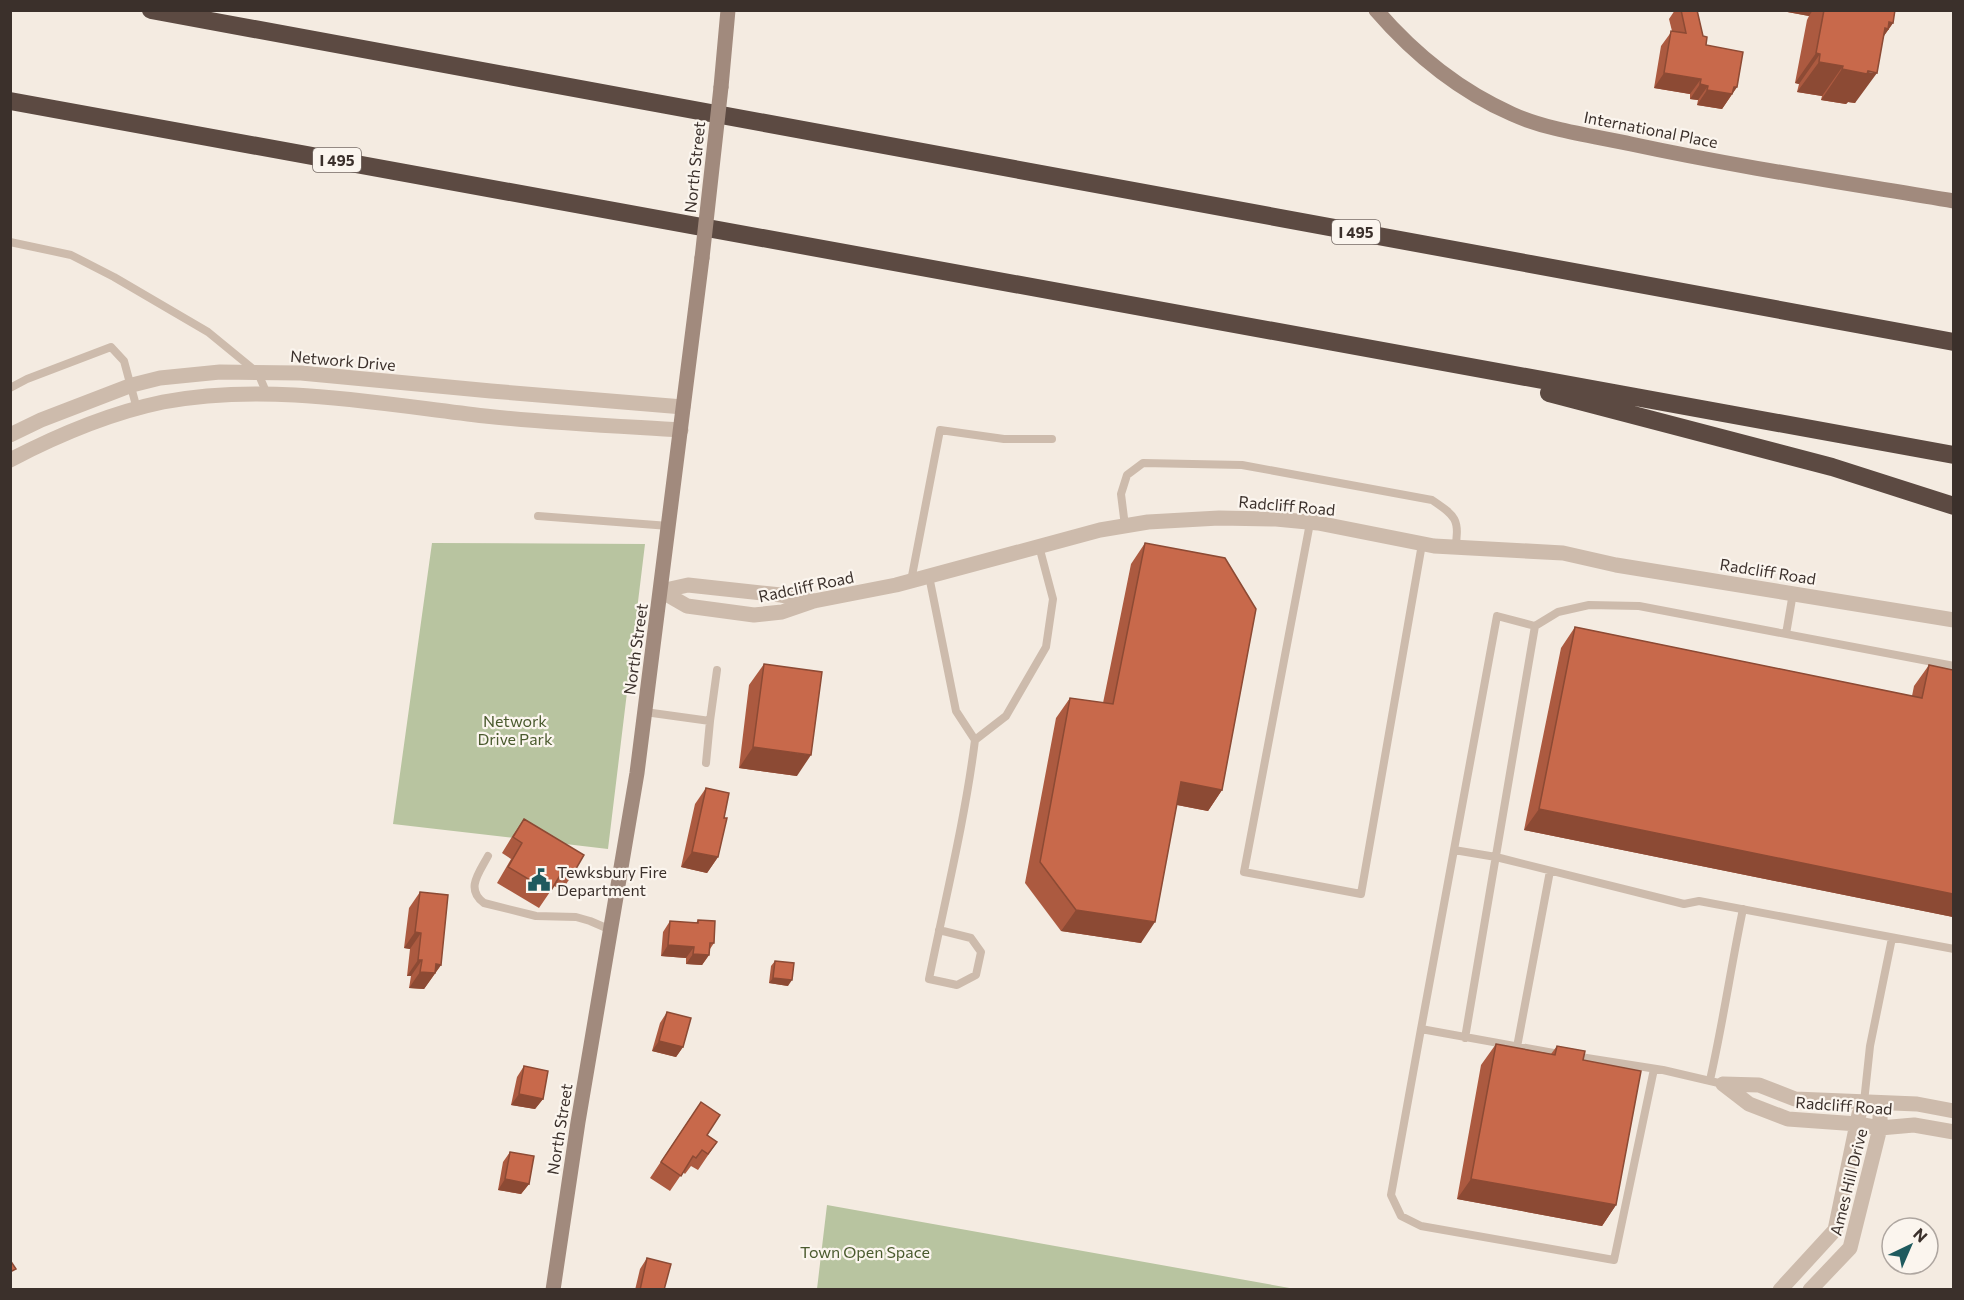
<svg xmlns="http://www.w3.org/2000/svg" width="1964" height="1300" viewBox="0 0 1964 1300" font-family="Commissioner,sans-serif">
<rect width="100%" height="100%" fill="#f4ebe1"/>
<path fill="#b8c4a0" d="M432,543L645,544L608,849L393,824Z
M827,1205L1295,1289H817Z"/>
<g fill="none" stroke-linecap="round" stroke-linejoin="round">
<path stroke="#cdbbac" stroke-width="8" d="M10,242L71,255L114,277L208,332L258,373L267,394
M10,388L27,379L111,347L124,361L137,409
M538,516L669,526
M1310,523L1244,872L1361,894L1422,544
M1125,526L1121,494L1127,475L1143,463L1242,465L1432,500C1454,515 1461,519 1455,548
M929,576L956,711L975,740
M911,581L940,430L1004,439H1052
M1786,634L1793,593
M645,712L710,721L717,670
M706,763L710,721
M1454,850L1496,857L1684,904L1699,901L1954,949
M488,856C479,873 465,889 484,903L536,916L576,917L590,921L611,930
M939,930L971,938L981,952L976,975L957,985L929,979C945,900 965,820 975,740L1006,716L1046,647L1053,599L1039,546
M1421,1029L1497,616L1535,626L1558,612L1589,605L1639,606L1954,666
M1465,1038L1535,626
M1517,1047L1550,871
M1559,1054L1421,1029L1391,1195L1401,1216L1421,1226L1614,1260L1654,1069
M1574,1056L1663,1070L1723,1084
M1710,1080C1723,1023 1731,966 1743,909
M1864,1102L1870,1046L1892,938"/>
<path stroke="#cdbbac" stroke-width="15" d="M10,435L41,420L132,385L160,378L220,372L301,373L491,391L683,407
M10,460C58,435 110,413 163,402C269,382 380,404 485,416C550,423 616,426 681,430
M661,591L687,606L754,615L782,612L814,601L896,585L1100,530L1148,522L1219,518L1276,519L1318,523L1434,546L1563,553L1616,565L1954,620
M661,591L688,585L781,595L814,601
M1723,1084L1749,1104L1788,1119L1858,1124L1880,1128L1914,1125L1954,1132
M1723,1084L1759,1085L1795,1099L1917,1104L1954,1111
M1780,1290L1835,1230L1859,1114
M1810,1290L1850,1248L1880,1128V1103"/>
<path stroke="#a18a7d" stroke-width="15" d="M1376,10C1414,54 1460,91 1512,114C1547,130 1594,136 1631,144C1738,167 1846,183 1954,201
M721,87L728,10
M553,1290L578,1122L637,773L702,258"/>
<path stroke="#5c4a42" stroke-width="18" d="M151,10L1954,342
M10,101L1954,455
M1549,393L1832,467L1954,506"/>
<path stroke="#a18a7d" stroke-width="15" d="M702,258L721,87"/>
</g>
<path fill="#ac5a40" d="M1675,10H1697L1703,36L1706,45L1737,87L1722,109L1697,105L1698,100L1690,99V94L1654,88L1661,46L1672,31L1669,19Z
M1777,10H1895L1893,23L1883,37L1855,103L1848,102L1846,104L1821,100L1822,96L1797,92L1799,84L1795,83L1807,20L1809,16Z
M1145,543L1222,790L1208,811L1177,805L1141,943L1061,931L1025,883L1056,718L1070,698L1103,703L1131,564Z
M1575,627L1912,696L1914,686L1929,665L1953,917L1524,830L1561,648Z
M764,664L797,776L739,768L749,685Z
M706,788L724,818L718,857L707,873L681,867L695,804Z
M524,819L573,874L562,890L554,886L539,908L497,883L511,859L502,853L513,835Z
M420,892L441,965L424,989L409,988L411,976H407L410,949L404,948L409,908Z
M698,920L714,943L710,949L709,955L702,965L686,964V958L661,956L663,932L670,921L696,923Z
M775,961L788,986L769,983L771,966Z
M667,1012L683,1047L676,1057L652,1051L660,1023Z
M1496,1044L1551,1054L1557,1046L1583,1060L1616,1205L1602,1226L1457,1199L1481,1065Z
M524,1066L543,1099L535,1109L511,1105L517,1077Z
M690,1118L707,1135L717,1142L698,1170L691,1166L685,1174L683,1172L670,1191L650,1178Z
M510,1152L529,1184L521,1194L498,1190L503,1162Z
M647,1258L664,1290H635L640,1269Z"/>
<path fill="#8c4a34" d="M1777,10H1813L1809,16Z
M1889,22L1893,23L1872,53L1863,59Z
M1816,53L1820,54L1799,84L1795,83Z
M1819,62L1843,66L1822,96L1797,92Z
M1842,69L1877,73L1855,103L1848,102L1846,104L1821,100Z
M1664,73L1701,79L1690,94L1654,88Z
M1700,84L1708,86L1698,100L1690,99Z
M1734,87H1737L1722,109L1697,105L1707,90Z
M753,747L811,755L797,776L739,768Z
M1181,782L1222,790L1208,811L1167,803Z
M1539,809L1953,894V917L1524,830Z
M692,852L718,857L707,873L681,867Z
M1076,910L1155,922L1141,943L1061,931Z
M415,932L421,933L410,949L404,948Z
M668,945L694,947L686,958L661,956Z
M693,954L709,955L702,965L686,964Z
M418,960H422L411,976H407Z
M436,964L441,965L424,989L409,988L420,972Z
M773,978L792,980L788,986L769,983Z
M659,1041L683,1047L676,1057L652,1051Z
M519,1094L543,1099L535,1109L511,1105Z
M505,1179L529,1184L521,1194L498,1190Z
M1471,1179L1616,1205L1602,1226L1457,1199Z"/>
<path fill="#c8694b" stroke="#8c4a34" stroke-width="1.5" d="M1681,10H1697L1703,36L1707,37L1706,45L1743,52L1737,87H1734L1732,94L1707,90L1708,86L1700,84L1701,79L1664,73L1671,31L1686,33Z
M1824,10H1895L1893,23L1889,22L1888,29L1885,28L1877,73L1868,71L1867,74L1842,69L1843,66L1819,62L1820,54L1816,53Z
M1145,543L1225,558L1256,609L1222,790L1181,782L1155,922L1076,910L1040,862L1070,698L1113,704Z
M1575,627L1922,698L1929,665L1953,670V894L1539,809Z
M764,664L822,672L811,755L753,747Z
M706,788L729,793L724,818H727L718,857L692,852Z
M524,819L584,855L573,874L564,869L550,892L508,867L522,843L513,837Z
M420,892L448,895L441,965L436,964L435,973L420,972L422,960H418L421,933L415,932Z
M698,920L715,921L714,943H710L709,955L693,954L694,947L668,945L670,921L698,923Z
M775,961L794,963L792,980L773,978Z
M667,1012L691,1018L683,1047L659,1041Z
M1496,1044L1555,1055L1557,1046L1585,1051L1583,1060L1641,1071L1616,1205L1471,1179Z
M524,1066L548,1071L543,1099L519,1094Z
M701,1102L720,1115L707,1135L717,1142L708,1154L702,1150L696,1158L693,1156L681,1176L661,1162Z
M510,1152L534,1156L529,1184L505,1179Z
M647,1258L671,1264L664,1290H640Z
M10,1260L16,1269L10,1272Z"/>
<defs>
<g id="civic-bare" transform="scale(1.8)"><path d="M-.6-6.5H3V-4.5H.6V-3L4-1V1h2V6H-6V1h2V-1L-.6-3ZM-1.2 2.5V6h2.4V2.5Z" fill="#1f5a5e" stroke="#fbf5ee" stroke-width="2.5" paint-order="stroke"/></g>
</defs>
<g fill-rule="evenodd">
<use href="#civic-bare" x="539" y="880"/>
</g>
<g text-anchor="middle" dominant-baseline="central" stroke-width="4.5" stroke-linejoin="round" paint-order="stroke">
<g fill="#fbf5ee" stroke="#756b66" stroke-width="1.5">
<rect x="313" y="148" width="48" height="24" rx="4.5"/>
<rect x="1332" y="220" width="48" height="24" rx="4.5"/>
</g>
<g font-size="15" font-weight="bold" fill="#3b302b">
<text x="337" y="160">I 495</text>
<text x="1356" y="232">I 495</text>
</g>
<g font-size="16" fill="#3b302b" stroke="#fbf5ee">
<text transform="translate(1651 129) rotate(11)">International Place</text>
<text transform="translate(694 167) rotate(-84)">North Street</text>
<text transform="translate(343 360) rotate(5)">Network Drive</text>
<text transform="translate(1287 505) rotate(5)">Radcliff Road</text>
<text transform="translate(1768 571) rotate(9)">Radcliff Road</text>
<text transform="translate(806 586) rotate(-12)">Radcliff Road</text>
<text transform="translate(635 649) rotate(-82)">North Street</text>
<text transform="translate(1844 1105) rotate(4)">Radcliff Road</text>
<text transform="translate(559 1129) rotate(-81)">North Street</text>
<text transform="translate(1848 1182) rotate(-76)">Ames Hill Drive</text>
</g>
<g font-size="16" fill="#4a5a2e" stroke="#fbf5ee">
<text x="515" y="720">Network<tspan x="515" dy="18">Drive Park</tspan></text>
<text x="865" y="1251">Town Open Space</text>
</g>
<g font-size="16" fill="#3b302b" stroke="#fbf5ee" text-anchor="start">
<text x="557" y="871">Tewksbury Fire<tspan x="557" dy="18">Department</tspan></text>
</g>
</g>
<rect width="1964" height="1300" fill="none" stroke="#3b302b" stroke-width="24"/>
<g transform="translate(1910 1246) rotate(44)"><circle r="28" fill="#fbf5ee" stroke="#aea6a0" stroke-width="1.5"/>
<path d="M0-4.5L10 22L0 15L-10 22Z" fill="#1f5a5e"/>
<text y="-9" font-size="16" font-weight="bold" text-anchor="middle" fill="#3b302b">N</text>
</g>
</svg>
